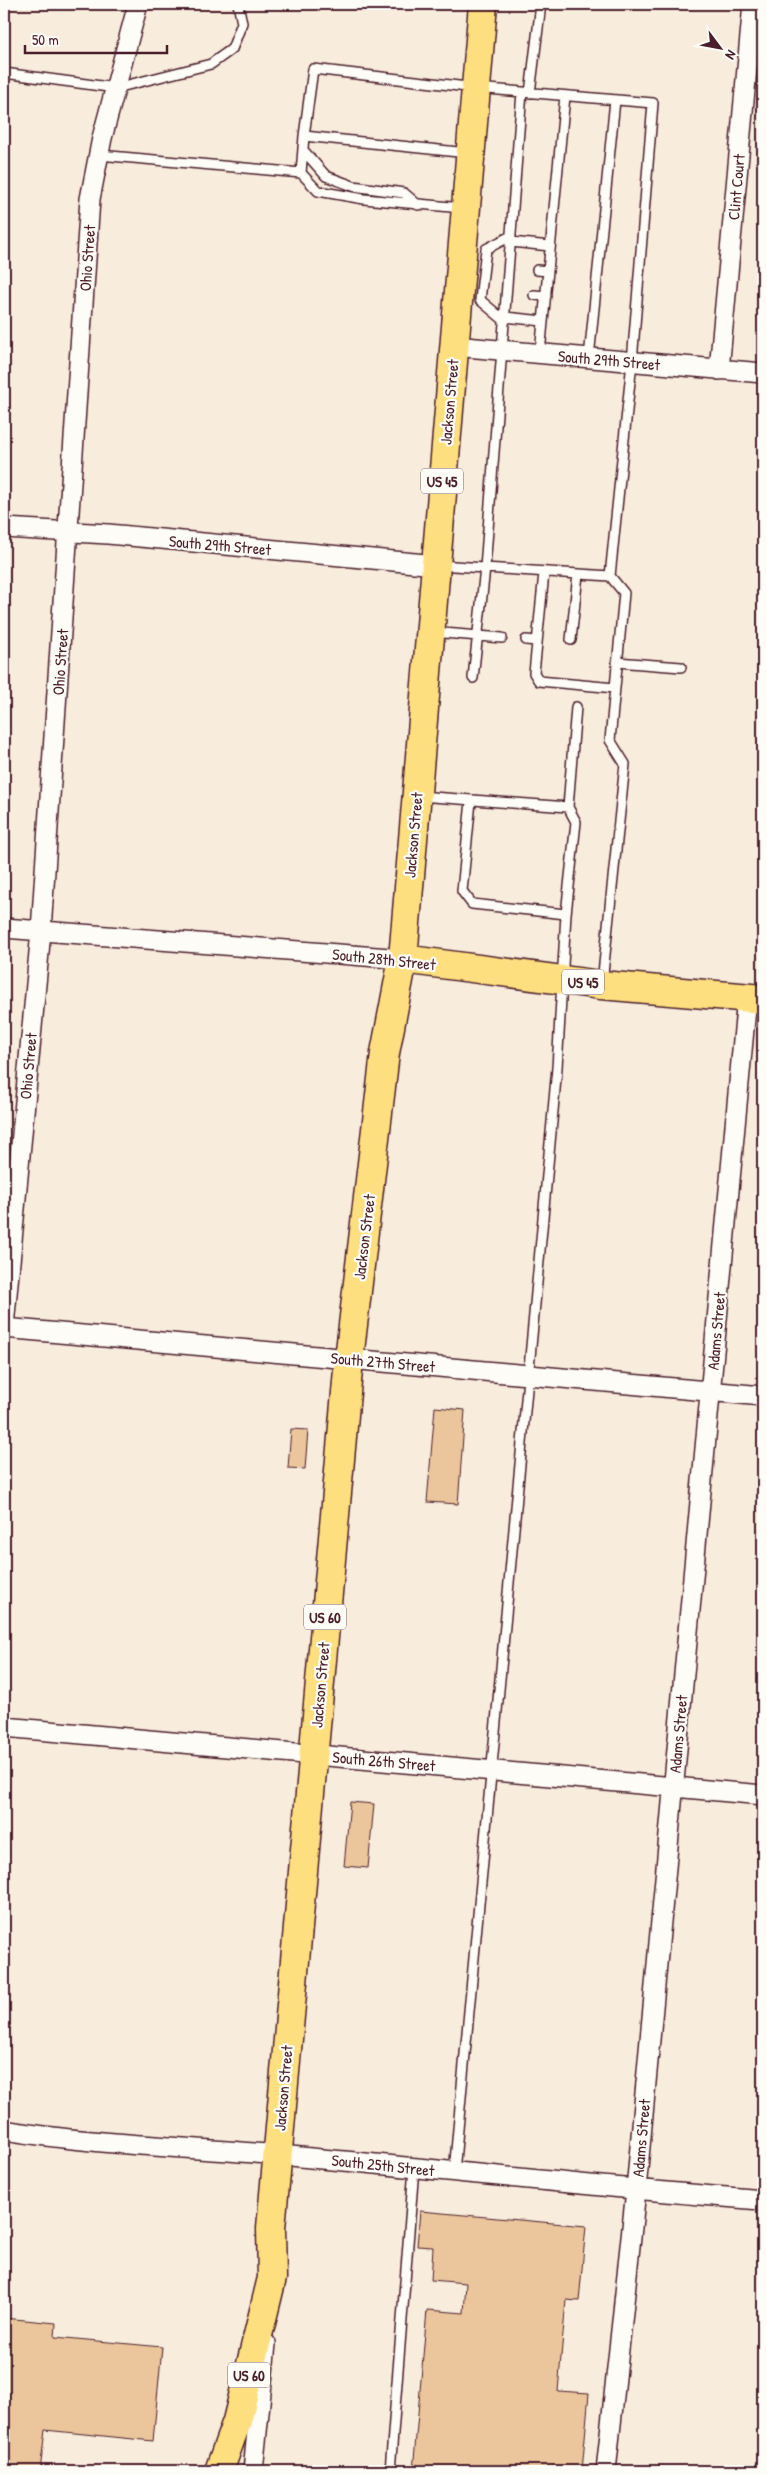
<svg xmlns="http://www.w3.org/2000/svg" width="767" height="2475" viewBox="0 0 767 2475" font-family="'Patrick Hand',sans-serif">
<rect width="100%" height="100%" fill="#f8ecdc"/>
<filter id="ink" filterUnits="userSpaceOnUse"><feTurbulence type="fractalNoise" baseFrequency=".02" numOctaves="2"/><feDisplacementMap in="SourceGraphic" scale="10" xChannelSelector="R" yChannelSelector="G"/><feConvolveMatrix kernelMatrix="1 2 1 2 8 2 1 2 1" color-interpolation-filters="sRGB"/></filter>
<g filter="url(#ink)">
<path fill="#ebc69c" stroke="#4a1f2b" d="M435,1407L465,1410L458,1504L427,1502Z
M291,1429L308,1430L305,1469L288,1468Z
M350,1802L374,1804L368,1868L344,1866Z
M420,2211L586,2226L579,2301L566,2300L558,2391L589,2393L582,2471H413L427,2310L464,2313L466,2283L431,2280L433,2247L417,2246Z
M4,2318L56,2323L55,2337L162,2347L153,2441L45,2430L40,2471H4Z"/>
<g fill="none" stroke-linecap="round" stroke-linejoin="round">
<g stroke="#4a1f2b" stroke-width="12">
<path id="lane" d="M4,73L116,88L211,64L232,49L242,23L238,4
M530,93L541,4
M304,136L313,69L476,88L653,103L632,362L610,576L438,565
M303,150L326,176L353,186L404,193L418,205
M99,155L301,173
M462,208L364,199L318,191L301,173L304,136L468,153
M511,242L550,246
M537,270L548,271
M534,295L546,296
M505,317L543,321
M505,321L480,300L486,249L511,236
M540,353L565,96
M589,358L615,100
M544,573L534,673L539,681L615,688
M432,632L502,638
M526,640L536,641
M571,640L578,574
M617,662L681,667
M473,678L485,568L522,92
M419,796L568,807
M471,801L462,891L472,904L566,914
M602,983L625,764L610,740L624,593L610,576
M454,2172L557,1068L566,914L576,822L568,807L576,707
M390,2471L414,2168"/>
</g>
<g stroke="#4a1f2b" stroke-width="22">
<path id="street" d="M454,346L763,373
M719,370L753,4
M4,528L108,534L436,565
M4,928L403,959
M4,1326L41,931L90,199L102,138L138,4
M4,1328L763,1396
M4,1727L763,1795
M4,2130C94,2145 187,2147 278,2155C440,2169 601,2188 763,2200
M253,2471L266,2344
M606,2471L636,2190L747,997"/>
</g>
<g stroke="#4a1f2b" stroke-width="31">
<path id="primary" d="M403,959L601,985L763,999
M219,2471L237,2421L272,2278L271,2228L349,1359L385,1053L403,959L483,4"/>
</g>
<use href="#lane" stroke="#fdfcf7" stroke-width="9"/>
<use href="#street" stroke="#fdfcf7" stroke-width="19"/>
<use href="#primary" stroke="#fedf80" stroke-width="28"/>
</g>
</g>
<g text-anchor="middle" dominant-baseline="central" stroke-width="4.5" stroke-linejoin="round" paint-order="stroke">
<g fill="#fdfcf7" stroke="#806168" stroke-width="1">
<rect x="421" y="468.5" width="42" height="25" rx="4"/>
<rect x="562" y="969.5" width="42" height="25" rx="4"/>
<rect x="304" y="1604.5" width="42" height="25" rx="4"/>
<rect x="228" y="2362.5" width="42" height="25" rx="4"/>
</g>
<g font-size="15" font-weight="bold" fill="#4a1f2b">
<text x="442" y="481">US 45</text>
<text x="583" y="982">US 45</text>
<text x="325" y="1617">US 60</text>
<text x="249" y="2375">US 60</text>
</g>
<g font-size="16" fill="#4a1f2b" stroke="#fdfcf7">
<text transform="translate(736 187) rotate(-85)">Clint Court</text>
<text transform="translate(87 258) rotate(-86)">Ohio Street</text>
<text transform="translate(609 360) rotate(5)">South 29th Street</text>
<text transform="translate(449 402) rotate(-85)">Jackson Street</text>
<text transform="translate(220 545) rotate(5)">South 29th Street</text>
<text transform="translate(60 662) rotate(-86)">Ohio Street</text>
<text transform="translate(413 835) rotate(-85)">Jackson Street</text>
<text transform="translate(384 959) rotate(6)">South 28th Street</text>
<text transform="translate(28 1066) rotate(-85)">Ohio Street</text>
<text transform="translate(364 1237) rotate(-83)">Jackson Street</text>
<text transform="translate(716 1331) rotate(-85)">Adams Street</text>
<text transform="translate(383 1362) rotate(5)">South 27th Street</text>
<text transform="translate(320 1685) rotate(-85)">Jackson Street</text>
<text transform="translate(678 1734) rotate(-85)">Adams Street</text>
<text transform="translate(384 1761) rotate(5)">South 26th Street</text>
<text transform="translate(283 2088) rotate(-85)">Jackson Street</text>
<text transform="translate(641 2138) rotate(-85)">Adams Street</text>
<text transform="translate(383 2165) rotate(6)">South 25th Street</text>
</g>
</g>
<rect width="767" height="2475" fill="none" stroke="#fdfcf7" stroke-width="20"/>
<rect x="10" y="10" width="747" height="2455" fill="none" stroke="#4a1f2b" stroke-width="2" filter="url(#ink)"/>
<g transform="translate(720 48) rotate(122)" stroke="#fdfcf7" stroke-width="4" paint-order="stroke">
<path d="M0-4L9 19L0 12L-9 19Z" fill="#4a1f2b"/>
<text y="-8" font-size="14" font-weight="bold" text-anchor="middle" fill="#4a1f2b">N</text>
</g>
<path d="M25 45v8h142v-8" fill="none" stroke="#4a1f2b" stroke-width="2.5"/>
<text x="32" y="45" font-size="15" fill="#4a1f2b" stroke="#fdfcf7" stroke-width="4" paint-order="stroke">50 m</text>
</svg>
